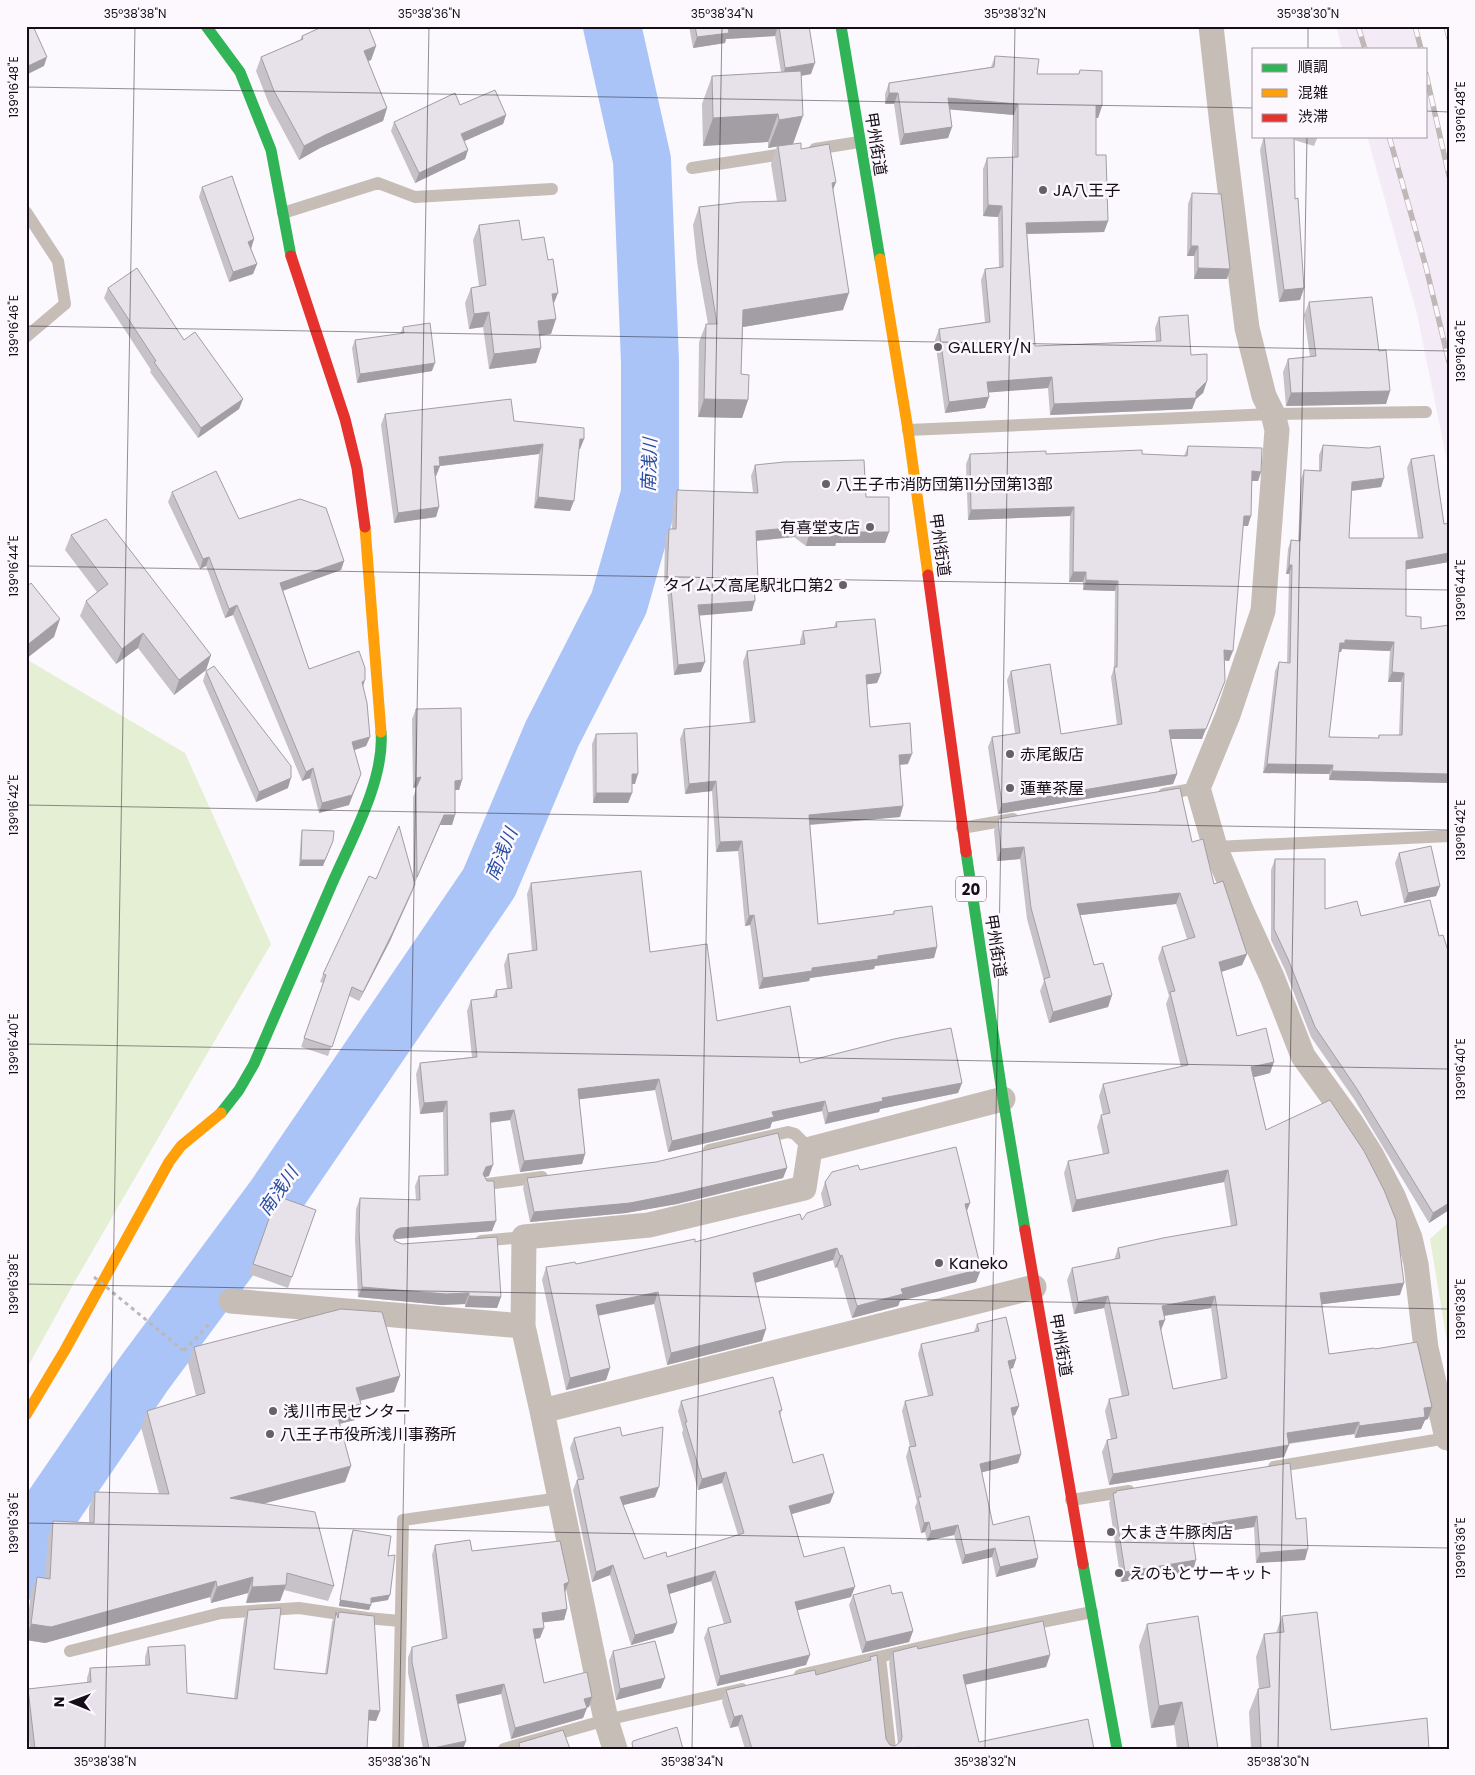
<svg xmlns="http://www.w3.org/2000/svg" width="1475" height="1775" viewBox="0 0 1475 1775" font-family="Poppins,'Noto Sans JP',sans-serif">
<rect width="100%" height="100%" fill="#fbf9fd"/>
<path fill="#f3ecf7" d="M1336,26H1414L1419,49H1342Z
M1426,78L1449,171V471L1417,314L1367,136H1426Z"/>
<path fill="#e5efd3" d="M26,659L185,753L271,944L75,1281L26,1370Z
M1449,1222V1354L1430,1239Z"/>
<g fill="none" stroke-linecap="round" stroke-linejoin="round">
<path stroke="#aac4f7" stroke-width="58" d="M26,1571L52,1508L143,1375L275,1197L489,883L552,734L619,603L650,494V362L642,160L612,26"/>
<path stroke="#bdb8b6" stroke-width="3" stroke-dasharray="4 4" stroke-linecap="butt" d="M184,1351L211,1322"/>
<path stroke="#c6bdb6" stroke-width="12" d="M815,149L859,142
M692,168L790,153
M26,212L58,261L65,304L26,337
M283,213L378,183L415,197L552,189
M908,430L1273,414L1426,412
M1164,794L1198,788
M962,828L1013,819
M1215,847L1449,836
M709,1150L788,1132L795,1134L810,1149
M487,1184L542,1177
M481,1241L524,1237
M1274,1467L1447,1438
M1071,1500L1129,1491
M70,1651L221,1613L299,1608L367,1618L400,1621
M880,1657L890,1749
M800,1675L961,1638L1092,1612
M398,1749L403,1520L560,1498
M504,1749L606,1720L742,1689"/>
<path stroke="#c6bdb6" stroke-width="25" d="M1211,26L1222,125L1247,328L1264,396L1273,414L1277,430L1263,611L1228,715L1198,788L1215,847L1243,914L1272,977L1303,1056L1350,1121L1372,1156L1393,1196L1410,1238L1416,1264L1426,1348L1447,1438
M231,1301L523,1326
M542,1411L523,1326L524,1237L649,1225L804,1188L810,1149L1003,1099
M615,1749L606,1720L542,1411L1034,1287"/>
<path stroke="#30b455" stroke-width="11" d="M206,26L240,72L271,150L291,256
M841,26L880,259
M966,852L1003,1099L1025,1230
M221,1113L239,1090L254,1064C280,1005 305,945 331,886C350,842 385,780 381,732
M1083,1564L1117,1749"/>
<path stroke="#ff9f0a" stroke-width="11" d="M880,259L908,430L928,575
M365,527L381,732
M26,1415L65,1350L169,1162L181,1146L221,1113"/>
<path stroke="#e5322d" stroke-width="11" d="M291,256L345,419L357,468L365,527
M928,575L966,852
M1025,1230L1083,1564"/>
<g stroke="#bfb8b7" stroke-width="5.5">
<path id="rail" d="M1358,26L1365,49
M1415,26L1421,49
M1446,26L1449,38
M1426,74L1449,176
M1389,136L1426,267L1449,362"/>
</g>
<use href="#rail" stroke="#fcf8fe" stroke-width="4" stroke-dasharray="11" stroke-linecap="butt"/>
<path stroke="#bdb8b6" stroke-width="3" stroke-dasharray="4 4" stroke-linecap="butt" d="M94,1277L184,1351"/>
</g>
<path fill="#c7c2c8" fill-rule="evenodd" d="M689,26H809L811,74L801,76L793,144L801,149L836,182L833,189L843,310L743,327L741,374L748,400L742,418L698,417L699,342L706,324H708L697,262L693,225L699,207L777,201L771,164L777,146L768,148V142L703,146L702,104L712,76L781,72L775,36L726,39L725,43L693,48Z
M302,36L376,46L371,60L368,61L387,108L383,121L320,148L299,160L269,104L256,71L261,57L300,40Z
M995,56L1037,74L1102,106L1098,118H1096V155L1108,221L1104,232L1027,234L1035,346L1156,341L1155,328L1159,317L1191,355L1207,381L1203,393L1196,399L1192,409L1050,415L1048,388L989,392V397L985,408L945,413L935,340L939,329L985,322L981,280L985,269L999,268L998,217L983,216V169L987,158L1014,157V115L950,109L952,127L948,138L900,145L894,104H885V94L889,83L991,67Z
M460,105L506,115L503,124L464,141L468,150L465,159L415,183L391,131L394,122Z
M1264,136H1318L1314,146L1294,140L1295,199L1304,288L1300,300L1279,302L1260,150Z
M202,187L254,239L251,248L257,264L253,274L229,282L199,197Z
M1192,193L1227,279H1194V256H1187L1188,204Z
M479,225L522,240L554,304L551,334L540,336L536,363L489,369L483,327L469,329L465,303L471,288L479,286L473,240Z
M108,288L184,340L243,399L239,409L198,438L150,372L151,370L104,298Z
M1309,302L1379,351L1390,391L1386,404L1286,406L1283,372L1288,359L1310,357L1304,315Z
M403,327L432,371L357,383L352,348L355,340L400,334Z
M385,414L514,421L584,439L580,449H579L570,511L534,508L539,454L440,466L436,476H435L439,507L436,517L394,523L381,425Z
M1323,445L1381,487L1352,491L1349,538H1418L1407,468L1411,459L1444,524L1449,523V562L1406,569V616L1421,629L1449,625V783L1329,780V774L1263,773L1275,671L1279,662L1287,663L1289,574H1286L1288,549L1291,540L1298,541L1301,479L1304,470L1319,471V455ZM1342,649L1390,651L1388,682H1401L1399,735H1379L1378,738L1329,737L1339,652H1341Z
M1188,446L1261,472L1258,481H1252L1248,526H1243L1229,661L1224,660L1202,739H1171L1177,774L1173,784L998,814L988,747L992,737L1015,733L1007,680L1011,671L1061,734L1117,725L1111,677L1114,668L1115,591L1083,590V582H1069L1070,516L968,520L966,464L970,454H1046L1184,456Z
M755,465L866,497L889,532L885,543H836L835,546H806L794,537L757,541L754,590L752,611L700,615L701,672L674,675L667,588H664L665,539L669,529H672L673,500L677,490L753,492L751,476Z
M172,492L344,561L341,570L283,590L309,669L363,687L370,737L366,746L354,750L349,805L319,813L310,778L302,781L233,615L225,618L206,566L200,569L168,502Z
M71,535L211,655L206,670L174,695L138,648L116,664L80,616L86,601L97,592L65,550Z
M836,622L881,673L877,683L866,684L870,727L908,764L900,765L903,806L900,817L810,825L818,924L893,914L894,911L937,947L934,958L875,966L874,969L810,978L809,981L759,989L750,925L745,926L738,851L716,852L712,791L685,794L680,739L684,729L750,723L743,662L747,651L800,645V641L803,631L834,627Z
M206,671L288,788L256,802L203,681Z
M416,709L462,780L459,790H455V815L452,825H440L415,883L412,893L390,941L359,1001L349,996L328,1056L301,1047L323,983L320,982L323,974L376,879L413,877V797L417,787L413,788L412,719Z
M596,734L635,784H632V793L628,803H593L592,744Z
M998,819L1192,842L1214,884L1247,954L1242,965L1221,972L1237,1036L1270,1073L1254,1077L1266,1130L1400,1295L1322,1304L1329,1354L1375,1349L1428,1419L1425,1420L1421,1429L1355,1438L1354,1434L1289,1444L1284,1457L1109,1485L1102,1452L1107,1440L1111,1439L1105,1411L1109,1399L1122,1397L1104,1308L1074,1314L1067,1280L1072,1268L1114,1260L1118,1248L1231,1226L1224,1182L1072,1212L1064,1173L1068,1161L1103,1154L1097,1127L1101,1115H1103L1099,1096L1103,1084L1181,1067L1166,1004L1169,996L1158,958L1162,947L1187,939L1176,904L1080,915L1094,965L1112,995L1108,1007L1049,1023L1040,991L1044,981L1027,919L1020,859L997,861L994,831ZM1211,1308L1221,1379L1173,1389L1161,1331L1165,1320L1164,1316Z
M302,830L323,866H299L301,835Z
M1399,853L1440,886L1436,896L1404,903L1395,863Z
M1275,859L1325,909L1361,916L1449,1210L1429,1223L1354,1099L1311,1037L1285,970L1271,940V870Z
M531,883L650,952L717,1021L800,1063L962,1083L958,1093L880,1109L879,1112L825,1124L822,1111L772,1122L770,1128L668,1152L655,1090L579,1099L585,1154L582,1164L520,1172L510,1120L490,1123L489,1176L485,1177L492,1231L396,1239L394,1240L395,1241L501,1297L497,1308L465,1307V1304L442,1305L358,1297L355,1240L356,1209L360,1198L416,1200L415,1186L419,1176L444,1175L443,1112L420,1114L416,1074L420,1063L472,1057L467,1011L471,1000L493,997L496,990L507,988L504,965L508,954L532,951L527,894Z
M787,1168L783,1178L677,1204L626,1213L530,1222L523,1188L527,1178Z
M860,1170L970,1203L967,1211L981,1269L976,1282L900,1301L898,1306L852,1318L837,1267L835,1268L833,1260L755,1283L766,1329L762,1341L667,1365L654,1304L598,1316L610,1368L606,1380L566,1390L542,1280L546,1267L576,1264L695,1242L802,1220L824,1207L821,1194L825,1182Z
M277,1196L316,1210L288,1288L249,1274Z
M977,1324L1016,1359L1013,1368L1010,1369L1019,1406L1015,1415L1013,1416L1021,1454L1018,1463L981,1472L993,1525L1038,1558L1035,1567L996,1577L992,1557L962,1564L954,1535L927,1541L925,1532L921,1533L915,1507L917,1502L906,1457L909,1447H910L902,1411L905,1401L928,1396L918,1354L921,1344L974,1332Z
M194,1347L400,1376L394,1392L360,1401L355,1420L340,1424L351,1466L345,1482L263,1504L334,1586L328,1601L284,1590L280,1601L246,1603L248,1593L211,1603L210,1597L45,1643L26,1640V1632L31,1593L37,1577L45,1578L48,1537L53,1521L89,1523V1508L95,1492L159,1494L141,1427L147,1411L196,1396L188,1363Z
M681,1401L782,1410L780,1416L793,1463L830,1503L792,1514L804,1557L851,1597L797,1610L806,1665L717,1686L704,1638L708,1628L724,1624L711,1581L669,1594L677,1623L673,1633L631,1645L610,1575L592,1582L573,1490L577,1480H578L570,1448L574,1438L622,1436L655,1497L623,1505L644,1559L667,1557L738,1535L722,1483L698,1490L682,1433L683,1430L678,1411Z
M1116,1491L1296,1519L1305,1560L1256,1563L1254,1527L1192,1536L1193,1571L1121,1582L1109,1503L1113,1493H1116Z
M353,1530L388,1556V1600L371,1603L369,1610L339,1606L351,1535Z
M435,1545L472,1551L569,1582L565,1592L567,1609L564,1620L543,1622L540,1638L535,1639L544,1683L592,1697L589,1707H587L583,1718L511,1739L501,1694L458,1704L466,1741L463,1749H423L408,1673V1657L412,1647L442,1639L432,1555Z
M853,1595L913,1631L909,1642L862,1653L849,1605Z
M248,1610L274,1669L325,1674L332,1622L336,1612L338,1616L339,1612L380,1711L376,1721L368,1720L367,1749H30L26,1712V1695L28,1689L87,1683V1678L90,1668L145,1665V1657L148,1647L187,1693L234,1698L244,1620Z
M1282,1616L1331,1730L1429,1749H1251L1249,1712L1258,1689H1259L1256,1657L1264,1634L1276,1633Z
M1147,1624L1218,1749H1177L1174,1725L1151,1728L1139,1646Z
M918,1649L1050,1655L1046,1667L965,1685L979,1742L1094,1749H745L738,1726L730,1728L722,1702L726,1690L816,1675L869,1660L870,1657L886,1739L890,1745L895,1746L898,1744L889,1663L893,1652Z
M613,1651L661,1688L616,1700L609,1661Z"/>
<path fill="#a29ea3" d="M760,26H778L775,36L726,39L725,43L693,48L697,37L728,28Z
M376,46L371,60L359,65L364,51Z
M47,57L44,66L26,75V67Z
M815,63L811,74L782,79L785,68Z
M889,93H898L894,104H885Z
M948,98L1018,104L1014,115L944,109Z
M1096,106H1102L1098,118H1092Z
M387,108L383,121L320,148L299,160L304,146L325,135Z
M778,114L768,142L703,146L713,118Z
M506,115L503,124L458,144L461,134Z
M803,116L793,144L768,148L779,120Z
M952,127L948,138L900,145L904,134Z
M468,150L465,159L415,183L419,173Z
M836,182L829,200L832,183Z
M988,205L1002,206L998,217L983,216Z
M1108,221L1104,232L1022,234L1026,223Z
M254,239L251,249L248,242Z
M1191,246H1198L1194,256H1187Z
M257,264L253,274L229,282L233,272Z
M1198,268L1230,269L1227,279H1194Z
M1304,288L1300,300L1279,302L1284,290Z
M558,293L552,308V294Z
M849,293L843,310L737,328L743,310Z
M489,312L483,327L469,329L474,314Z
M556,319L551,334L532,336L538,321Z
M541,348L536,363L489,369L494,354Z
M435,363L432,371L357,383L360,374Z
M1052,377L1048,388L983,393L987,382Z
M1207,381L1203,393L1196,399L1192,409L1050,415L1054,404L1196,392Z
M1390,391L1386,404L1286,406L1291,393Z
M989,397L985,408L945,413L949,402Z
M243,399L239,409L198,438L201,428Z
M704,399L748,400L742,418L698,417Z
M580,439H584L580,449H577Z
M543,444L539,454L440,466L436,476H430L434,466L439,457Z
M1252,471L1261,472L1258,481H1249Z
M1384,478L1381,487L1349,491L1352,482Z
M538,497L574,501L570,511L534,508Z
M439,507L436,517L394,523L398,513Z
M1074,507L1070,516L968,520L971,510Z
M1244,516H1251L1248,526H1240Z
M798,527L794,537L752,541L756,531Z
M838,532H889L885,543H836L835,546H806L809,535Z
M1449,553V562L1403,570L1406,561Z
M209,557L206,566L200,569L203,559Z
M344,561L341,570L277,593L280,583Z
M1289,565H1292L1289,574H1286Z
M1073,572H1086L1083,582H1069Z
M667,578H670L667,588H664Z
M754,580H758L755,590Z
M1086,580L1118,581L1115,591L1083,590Z
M755,601L752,611L695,616L698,605Z
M237,605L233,615L225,618L229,609Z
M60,619L54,637L26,659V646Z
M143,633L138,648L116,664L122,649Z
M1345,640L1394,642L1390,651L1342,649L1341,652H1336L1340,643Z
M1224,650L1233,651L1229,661L1221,660Z
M211,655L206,670L174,695L179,680Z
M705,662L701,672L674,675L678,665Z
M1392,672L1404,673L1401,682H1388Z
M881,673L877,683L862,685L866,675Z
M365,680L362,690V682Z
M1225,681L1202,739H1166L1169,730Z
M370,737L366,746L349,752L352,742Z
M912,754L908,764L895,765L899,755Z
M1267,764L1333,765L1329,774L1263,773Z
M313,768L310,778L302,781L306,772Z
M1332,771L1449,774V783L1329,780Z
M361,774L349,805L319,813L322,803Z
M632,774H638L635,784H628Z
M1177,774L1173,784L998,814L1002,804Z
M421,777L417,787L413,788L416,778Z
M291,778L288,788L256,802L259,792Z
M462,780L459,790H452L455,781Z
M716,781L712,791L685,794L689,784Z
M596,793H632L628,803H593Z
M903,806L900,817L805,825L809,815Z
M444,815H455L452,825H440L413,886Z
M742,841L738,851L716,852L720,842Z
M331,846L323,866H299L301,860Z
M1024,847L1020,859L997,861L1001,849Z
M415,884L390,941L359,1001L363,992Z
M1440,886L1436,896L1404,903L1408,893Z
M1180,893L1176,904L1073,916L1077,904Z
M754,915L750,925L745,926L749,916Z
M937,947L934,958L875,966L874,969L810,978L809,981L759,989L763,978L812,968L878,956Z
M1247,954L1242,965L1215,974L1219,962Z
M1112,995L1108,1007L1049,1023L1053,1012Z
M1274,1062L1270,1073L1247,1079L1251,1067Z
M659,1079L655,1090L574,1100L578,1089Z
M962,1083L958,1093L880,1109L879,1112L825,1124L828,1113L882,1098Z
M447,1101L443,1112L420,1114L424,1103Z
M825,1101L822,1111L772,1122L770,1128L668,1152L672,1141L772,1112Z
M514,1110L510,1120L486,1123L490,1113Z
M585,1154L582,1164L520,1172L524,1161Z
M493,1165L489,1176L482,1178L486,1167Z
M787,1168L783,1178L677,1204L626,1213L530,1222L534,1212Z
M1228,1170L1224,1182L1072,1212L1076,1200Z
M970,1203L965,1215V1204Z
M1449,1203V1210L1429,1223L1433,1213Z
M496,1221L492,1231L396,1239L392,1241L393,1236L396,1230L400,1228Z
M837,1248L833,1260L748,1285L753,1273Z
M842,1255L837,1267L835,1268L840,1256Z
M981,1269L976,1282L900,1301L898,1306L852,1318L857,1306L901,1289Z
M1404,1283L1400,1295L1316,1305L1320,1293Z
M362,1287L469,1293L465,1304L442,1305L358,1297Z
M658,1292L654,1304L591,1317L596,1305Z
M469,1296L501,1297L497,1308L465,1307Z
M1108,1296L1104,1308L1074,1314L1078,1302Z
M1215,1296L1211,1308L1157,1317L1162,1306Z
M1165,1320L1160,1331L1159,1321Z
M766,1329L762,1341L667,1365L671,1353Z
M1016,1359L1013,1368L1005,1370L1008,1361Z
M610,1368L606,1380L566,1390L570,1378Z
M400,1376L394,1392L350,1403L356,1388Z
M361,1404L355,1420L330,1426L336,1410Z
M1019,1406L1015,1415L1007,1417L1011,1408Z
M1432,1407L1428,1419L1425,1420L1421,1429L1355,1438L1359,1426L1424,1408Z
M1359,1422L1354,1434L1283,1444L1287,1433Z
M1289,1445L1284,1457L1109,1485L1113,1474Z
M1021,1454L1018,1463L976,1474L980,1464Z
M351,1466L345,1482L224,1514L230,1498Z
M726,1472L722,1483L698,1490L702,1479Z
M659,1487L655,1497L616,1507L620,1497Z
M834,1493L830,1503L785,1516L789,1506Z
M1257,1516L1254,1527L1187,1537L1191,1526Z
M929,1522L925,1532L921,1533L924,1523Z
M958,1525L954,1535L927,1541L931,1531Z
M995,1548L992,1557L962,1564L965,1555Z
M1308,1549L1305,1560L1256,1563L1260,1553Z
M1038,1558L1035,1567L996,1577L1000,1567Z
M1196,1560L1193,1571L1121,1582L1125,1572Z
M613,1565L610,1575L592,1582L596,1572Z
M715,1571L711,1581L663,1596L667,1585Z
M253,1577L248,1593L211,1603L217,1587Z
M216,1581L210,1597L45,1643L26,1640V1637L31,1624Z
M569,1582L565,1592L564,1584Z
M286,1585L280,1601L246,1603L252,1587Z
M855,1587L851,1597L791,1612L795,1602Z
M390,1595L388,1600L369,1603L371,1598Z
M340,1600L371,1605L369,1610L339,1606Z
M567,1609L564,1620L538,1623L542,1613Z
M677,1623L673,1633L631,1645L635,1635Z
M544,1628L540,1638L529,1640L533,1629Z
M913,1631L909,1642L862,1653L866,1642Z
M810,1655L806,1665L717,1686L720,1676Z
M1050,1655L1046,1667L959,1686L963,1675Z
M665,1678L661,1688L616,1700L620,1689Z
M504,1684L501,1694L453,1705L456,1695Z
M592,1697L589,1707L581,1709L584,1699Z
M1182,1702L1174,1725L1151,1728L1159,1706Z
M587,1708L583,1718L511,1739L515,1728Z
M369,1710L380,1711L376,1721L365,1720Z
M742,1715L738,1726L730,1728L734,1717Z
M466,1741L463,1749H429Z"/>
<path fill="#e7e1e9" stroke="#a29ea3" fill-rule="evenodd" d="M26,26H33L47,57L26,67Z
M324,26H368L376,46L364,51L387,108L325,135L304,146L274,91L261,57L303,39L302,36Z
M695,26H760L728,28L729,33L697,37Z
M779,26H809L815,63L785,68Z
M995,56L1039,59L1037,74H1079L1080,70L1102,71V106H1096V155H1106L1108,221L1026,223L1035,346L1161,341L1159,317L1188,315L1191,355L1207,354V381L1196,392V398L1054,404L1052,377L987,382L989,397L949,402L939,329L990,322L985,269L1003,267L1002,206L988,205L987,158L1018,157V104L948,98L952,127L904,134L898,93H889V83L994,67Z
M801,71L803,116L779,120L778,114L713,118L712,76Z
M495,90L506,115L461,134L468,150L419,173L394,122L455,93L460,105Z
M1265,136H1294L1295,199L1298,198L1304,288L1284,290L1264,138Z
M801,143V149L829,144L836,182L832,183L849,293L743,310L741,374L749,375L748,400L704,399L706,324H717L704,244L699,207L742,202L786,201L778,146Z
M232,176L254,239L248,242L257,264L233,272L202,187Z
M1192,193L1221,194L1230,269L1198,268V246H1191Z
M519,220L522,240L544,237L548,260L553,259L558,293L552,294L556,319L538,321L541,348L494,354L489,312L474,314L471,288L486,285L479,225Z
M137,268L184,340L195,332L243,399L201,428L154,362L156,361L108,288Z
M1372,297L1379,351L1386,350L1390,391L1291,393L1288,359L1316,356L1309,302Z
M430,323L435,363L360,374L355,340L404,333L403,327Z
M511,399L514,421L584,428V439H580L574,501L538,497L543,444L439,457L440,466H434L439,507L398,513L385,414Z
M1323,445L1369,448L1380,446L1384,478L1352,482L1349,538H1423L1411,459L1434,455L1444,524L1449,523V553L1406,561V616L1421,617V629L1449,625V774L1332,771L1333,765L1267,764L1279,662L1290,663L1292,565H1289L1291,540L1300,541L1304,470L1321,471ZM1345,640L1394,642L1392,672L1404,673L1402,735H1379V738L1329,737L1340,643H1345Z
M1188,446L1262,448L1261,472L1252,471L1251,516H1244L1233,651L1224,650L1225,681L1206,729L1169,730L1177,774L1002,804L992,737L1020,733L1011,671L1050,664L1061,734L1122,724L1114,667H1117L1118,581L1086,580V572H1073L1074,507L971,510L970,454L1046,451V454L1142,450V454L1187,456Z
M864,460L866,497H889V532H838V535H809L798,527L756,531L758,580H754L755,601L698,605L705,662L678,665L670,578H667L669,529H676L677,490L758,493L755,465L784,462Z
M216,471L239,519L300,499L326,508L344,561L280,583L309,669L359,651L365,668V680L362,682L367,703L370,737L352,742L361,774L352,795L322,803L313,768L306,772L237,605L229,609L209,557L203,559L172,492Z
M106,519L211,655L179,680L143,633L122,649L86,601L108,584L71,535Z
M31,583L60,619L26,646V587Z
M875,619L881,673L866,675L870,727L910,723L912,754L899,755L903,806L809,815L818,924L894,914V911L932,906L937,947L878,956V959L812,968V971L763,978L754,915L749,916L742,841L720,842L716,781L689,784L684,729L755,722L747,651L805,644L803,631L837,627L836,622Z
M214,666L291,766V778L259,792L206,671Z
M461,708L462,780L455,781V815H444L417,877L416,788L421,777L416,778V709Z
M637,733L638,774H632V793H596V734Z
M1180,788L1192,842L1203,839L1214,884L1223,881L1247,954L1219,962L1237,1036L1266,1028L1274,1062L1251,1067L1266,1130L1330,1100L1364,1151L1384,1190L1396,1220L1404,1283L1320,1293L1329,1354L1374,1348L1375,1349L1417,1342L1432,1407L1424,1408L1425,1417L1359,1426V1422L1287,1433L1289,1445L1113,1474L1107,1440L1117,1438L1109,1399L1129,1395L1108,1296L1078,1302L1072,1268L1120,1258L1118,1248L1163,1238L1237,1225L1228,1170L1076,1200L1068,1161L1109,1153L1101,1115L1110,1113L1103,1084L1188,1065L1170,992L1175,991L1162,947L1195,937L1180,893L1077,904L1094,965L1103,963L1112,995L1053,1012L1044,979L1050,977L1031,908L1024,847L1001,849L998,819ZM1215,1296L1227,1378L1173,1389L1159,1321L1165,1320L1162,1306Z
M399,826L415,884L393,932L363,992L352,987L332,1047L304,1038L326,975L323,974L369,876L376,879Z
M302,830L334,831L333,841L325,860H301Z
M1431,846L1440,886L1408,893L1399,853Z
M1275,859H1325V909L1357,901L1361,916L1430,900L1439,936L1443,935L1449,954V1203L1433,1213L1357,1089L1315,1027L1288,959L1274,929Z
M641,871L650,952L707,944L717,1021L790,1006L800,1063L894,1039L951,1028L962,1083L882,1098L883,1101L828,1113L825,1101L772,1112L774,1117L672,1141L659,1079L578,1089L585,1154L524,1161L514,1110L490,1113L493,1165L486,1167L483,1174L487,1181H494L496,1221L400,1228L396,1230L393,1236L395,1241L402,1244L497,1237L501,1297L469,1296V1293L446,1294L362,1287L359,1229L360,1198L420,1200L419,1176L448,1175L447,1101L424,1103L420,1063L477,1057L471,1000L497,997L496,990L512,988L508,954L537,950L531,883Z
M778,1133L787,1168L680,1193L630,1203L534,1212L527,1178L656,1162Z
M956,1147L970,1203L965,1204L981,1269L901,1289L903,1294L857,1306L842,1255L840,1256L837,1248L753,1273L766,1329L671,1353L658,1292L596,1305L610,1368L570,1378L546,1267L575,1262L576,1264L695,1239V1242L800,1214L802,1220L807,1213L831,1205L825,1182L832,1172L858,1165L860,1170Z
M277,1196L316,1210L292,1277L253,1264Z
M341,1309L382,1312L400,1376L356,1388L361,1404L336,1410L351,1466L230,1498L315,1512L334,1586L287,1573L286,1585L252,1587L253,1577L217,1587L216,1581L51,1627L31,1624L37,1577L50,1579L53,1521L94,1523L95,1492L169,1494L147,1411L205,1393L194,1347Z
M1006,1317L1016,1359L1008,1361L1019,1406L1011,1408L1021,1454L980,1464L993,1525L1029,1516L1038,1558L1000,1567L995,1548L965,1555L958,1525L931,1531L929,1522L924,1523L918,1497H921L909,1447L916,1446L905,1401L933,1395L921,1344L979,1331L977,1324Z
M773,1377L782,1410L779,1411L793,1463L823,1454L834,1493L789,1506L804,1557L844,1547L855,1587L795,1602L810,1655L720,1676L708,1628L731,1622L715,1571L667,1585L677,1623L635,1635L613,1565L596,1572L577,1480L584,1479L574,1438L620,1427L622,1436L663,1427L659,1487L620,1497L644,1559L666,1552L667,1557L744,1533L726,1472L702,1479L685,1422H687L681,1401Z
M1290,1463L1296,1519L1306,1518L1308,1549L1260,1553L1257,1516L1191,1526L1196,1560L1125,1572L1113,1493H1116V1491Z
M353,1530L391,1536L388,1556L395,1555L390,1595L371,1598V1605L340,1600Z
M470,1540L472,1551L560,1541L569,1582L564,1584L567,1609L542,1613L544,1628L533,1629L544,1683L587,1672L592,1697L584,1699L587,1708L515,1728L504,1684L456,1695L466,1741L429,1749L412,1662V1647L447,1638L435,1545Z
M890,1585L892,1594L902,1592L913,1631L866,1642L853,1595Z
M281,1608L274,1669L327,1674L336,1612L338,1618L339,1612L374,1616L380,1711L369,1710L367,1749H35L28,1689L91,1682L90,1668L150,1665L148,1647L185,1645L187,1693L237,1699L248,1610Z
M1317,1612L1331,1730L1427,1718L1429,1749H1261L1258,1689L1270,1687L1264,1634L1284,1632L1282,1616Z
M1198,1616L1218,1749H1189L1182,1702L1159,1706L1147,1624Z
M1043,1621L1050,1655L963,1675L979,1742L1088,1719L1094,1749H919V1747L911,1749H752L742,1715L734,1717L726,1690L815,1670L816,1675L871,1660L870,1657L877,1655L886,1739L890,1745L895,1746L901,1741L902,1737L893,1652L917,1646L918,1649Z
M655,1641L665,1678L620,1689L613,1651Z
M677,1727L683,1749H633L632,1743L633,1741Z
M563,1730L570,1749H520L519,1743Z"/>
<path fill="none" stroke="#150d18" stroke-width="1" stroke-opacity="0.45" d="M1308,49V26M26,87L1254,108M1426,111L1449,112M26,326L1449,351M26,566L1449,590M26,805L1449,830M26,1044L1449,1069M26,1284L1449,1309M26,1523L1449,1548M105,1749L135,26M399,1749L429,26M692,1749L722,26M985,1749L1015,26M1278,1749L1307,136"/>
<g fill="#666068" stroke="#fcf8fe" stroke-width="2">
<circle cx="1043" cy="190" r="5"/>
<circle cx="938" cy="347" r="5"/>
<circle cx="826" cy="484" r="5"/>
<circle cx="870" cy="527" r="5"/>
<circle cx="843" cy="585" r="5"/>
<circle cx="1010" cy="754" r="5"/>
<circle cx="1010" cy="788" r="5"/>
<circle cx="939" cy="1263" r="5"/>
<circle cx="273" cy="1411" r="5"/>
<circle cx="270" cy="1434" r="5"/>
<circle cx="1111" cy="1532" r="5"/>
<circle cx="1119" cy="1573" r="5"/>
</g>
<g text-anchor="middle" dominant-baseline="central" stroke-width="5" stroke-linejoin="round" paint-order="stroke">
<rect fill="#fcf8fe" stroke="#5a545d" stroke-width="1" x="956" y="876.5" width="30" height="25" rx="4"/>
<g font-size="15" font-weight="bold" fill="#150d18">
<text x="971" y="889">20</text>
</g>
<g font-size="16" fill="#150d18" stroke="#fcf8fe">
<text transform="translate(876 144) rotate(81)">甲州街道</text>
<text transform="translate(940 545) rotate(82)">甲州街道</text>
<text transform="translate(996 946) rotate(81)">甲州街道</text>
<text transform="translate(1061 1345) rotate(80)">甲州街道</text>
</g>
<g font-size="16" fill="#150d18" stroke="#fcf8fe" text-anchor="start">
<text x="1053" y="190">JA八王子</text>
<text x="948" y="347">GALLERY/N</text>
<text x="836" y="484">八王子市消防団第11分団第13部</text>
<text x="860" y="527" text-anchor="end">有喜堂支店</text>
<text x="833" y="585" text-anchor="end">タイムズ高尾駅北口第2</text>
<text x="1020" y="754">赤尾飯店</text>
<text x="1020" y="788">蓮華茶屋</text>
<text x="949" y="1263">Kaneko</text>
<text x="283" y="1411">浅川市民センター</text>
<text x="280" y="1434">八王子市役所浅川事務所</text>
<text x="1121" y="1532">大まき牛豚肉店</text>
<text x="1129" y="1573">えのもとサーキット</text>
</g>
<g font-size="18" font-style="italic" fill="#274ea1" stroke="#fcf8fe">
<text transform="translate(649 465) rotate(-88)">南浅川</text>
<text transform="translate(501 854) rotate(-67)">南浅川</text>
<text transform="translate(278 1191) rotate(-55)">南浅川</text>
</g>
</g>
<rect width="1475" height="1775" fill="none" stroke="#fcf8fe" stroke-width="55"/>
<rect x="1252" y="48" width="175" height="90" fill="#fcf8fe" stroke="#a09aa2"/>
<rect x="1262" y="64" width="25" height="8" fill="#30b455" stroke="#a09aa2"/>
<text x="1298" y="72" font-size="15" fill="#150d18">順調</text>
<rect x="1262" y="89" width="25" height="8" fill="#ff9f0a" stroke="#a09aa2"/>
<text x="1298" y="98" font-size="15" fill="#150d18">混雑</text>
<rect x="1262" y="114" width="25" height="8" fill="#e5322d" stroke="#a09aa2"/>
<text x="1298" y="122" font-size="15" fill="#150d18">渋滞</text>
<g transform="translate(72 1702) rotate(271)" stroke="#fcf8fe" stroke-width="4" paint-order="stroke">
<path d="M0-4L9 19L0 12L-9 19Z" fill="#150d18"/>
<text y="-8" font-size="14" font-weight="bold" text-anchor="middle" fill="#150d18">N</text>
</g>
<rect x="28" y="28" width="1420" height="1720" fill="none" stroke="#150d18" stroke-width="2"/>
<g font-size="12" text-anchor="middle" fill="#150d18">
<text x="135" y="18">35°38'38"N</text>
<text x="429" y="18">35°38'36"N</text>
<text x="722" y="18">35°38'34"N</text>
<text x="1015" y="18">35°38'32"N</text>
<text x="1308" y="18">35°38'30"N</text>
<text transform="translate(14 87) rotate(-90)" y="4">139°16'48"E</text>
<text transform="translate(1461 112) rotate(-90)" y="4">139°16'48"E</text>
<text transform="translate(14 326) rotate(-90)" y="4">139°16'46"E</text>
<text transform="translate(1461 351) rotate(-90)" y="4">139°16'46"E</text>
<text transform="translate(14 566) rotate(-90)" y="4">139°16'44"E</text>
<text transform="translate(1461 590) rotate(-90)" y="4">139°16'44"E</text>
<text transform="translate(14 805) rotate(-90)" y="4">139°16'42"E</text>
<text transform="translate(1461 830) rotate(-90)" y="4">139°16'42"E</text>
<text transform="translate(14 1044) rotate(-90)" y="4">139°16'40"E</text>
<text transform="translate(1461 1069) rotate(-90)" y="4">139°16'40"E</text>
<text transform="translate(14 1284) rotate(-90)" y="4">139°16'38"E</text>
<text transform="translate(1461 1309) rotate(-90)" y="4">139°16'38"E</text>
<text transform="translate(14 1523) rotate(-90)" y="4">139°16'36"E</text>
<text transform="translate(1461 1548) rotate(-90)" y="4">139°16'36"E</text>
<text x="105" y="1766">35°38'38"N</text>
<text x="399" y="1766">35°38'36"N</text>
<text x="692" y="1766">35°38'34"N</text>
<text x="985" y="1766">35°38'32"N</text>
<text x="1278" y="1766">35°38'30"N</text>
</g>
</svg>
